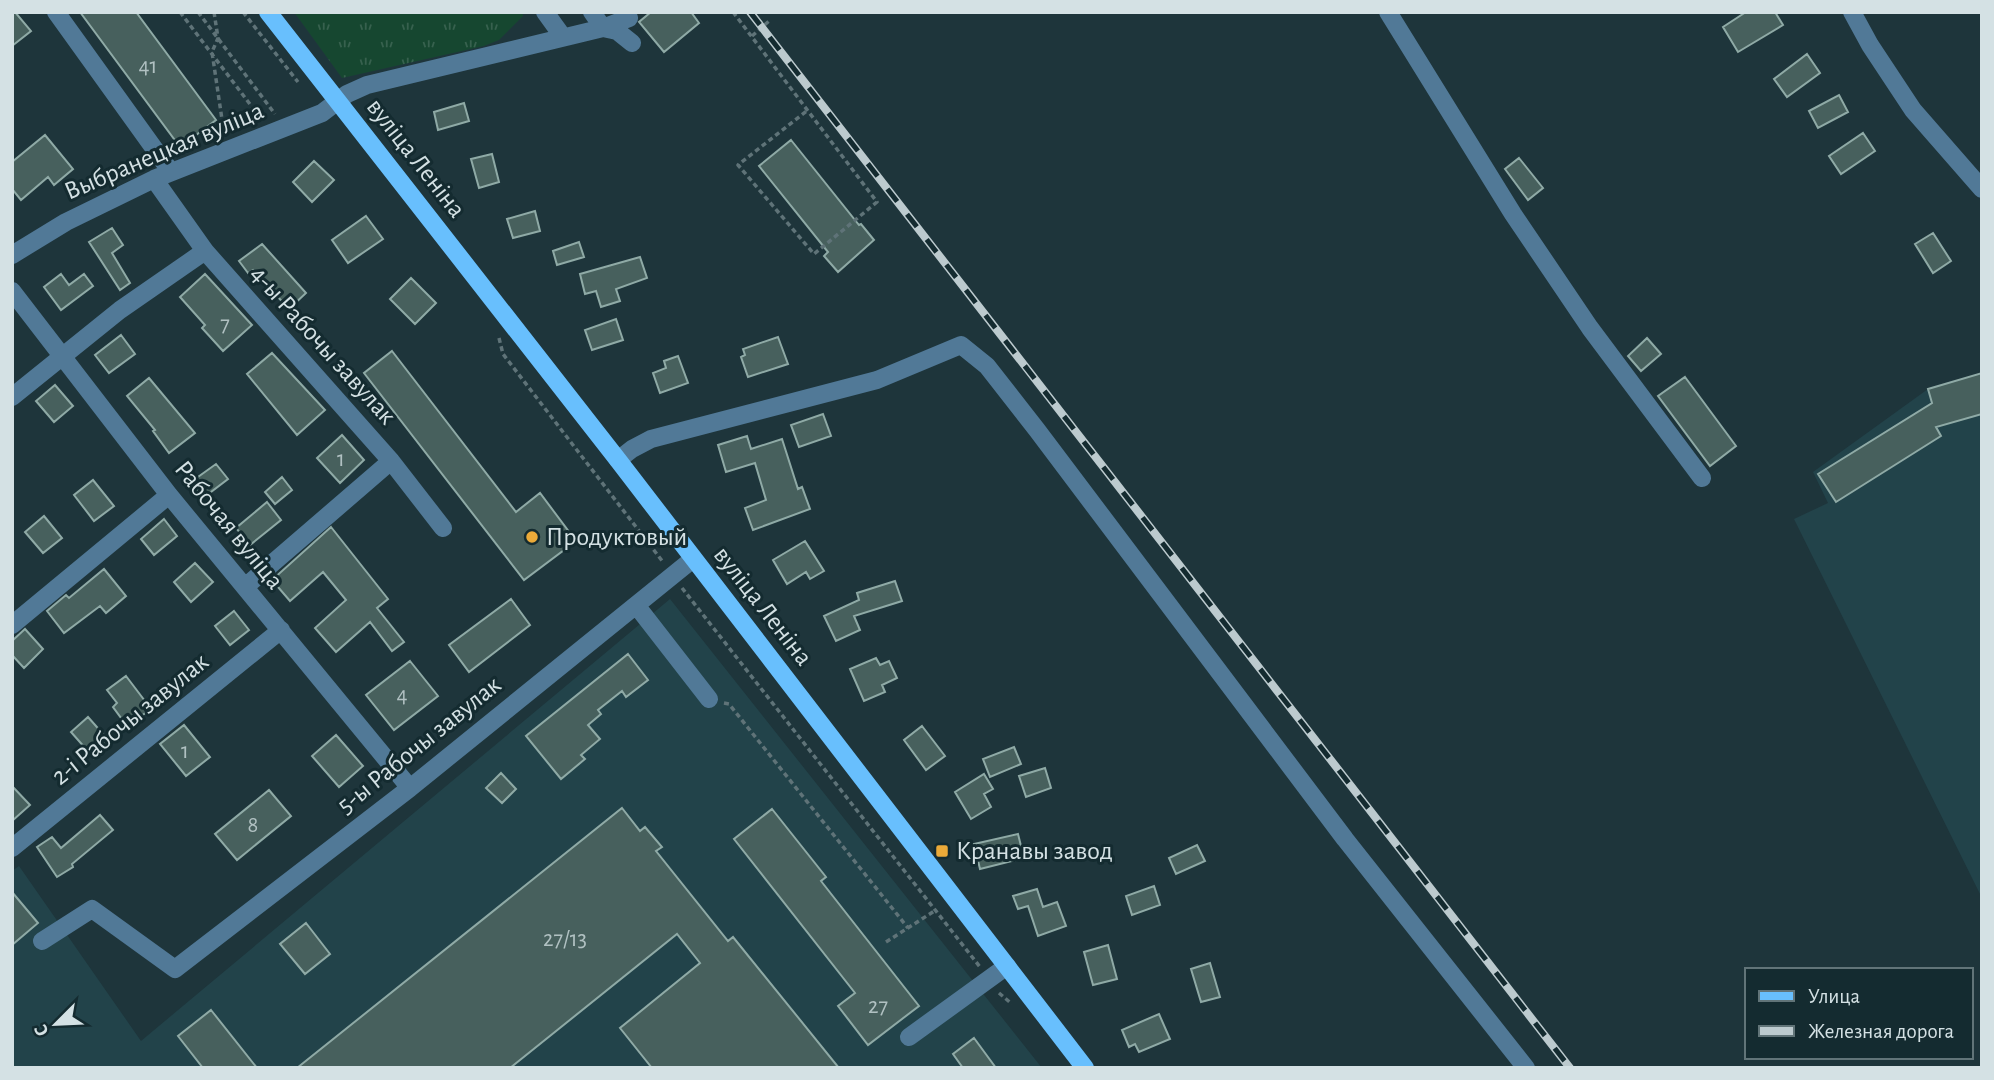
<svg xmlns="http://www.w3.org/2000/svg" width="1994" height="1080" viewBox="0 0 1994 1080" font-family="'Alegreya Sans',sans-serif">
<defs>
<pattern id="grass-tufts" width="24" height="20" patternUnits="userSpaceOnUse" patternTransform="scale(1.75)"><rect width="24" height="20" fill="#164730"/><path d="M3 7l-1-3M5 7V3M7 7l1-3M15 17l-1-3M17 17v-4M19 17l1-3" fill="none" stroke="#37614e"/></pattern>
</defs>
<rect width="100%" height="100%" fill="#1e353b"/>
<path fill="#22434a" d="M1982,373V898L1794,519L1828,503L1813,472L1928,389Z
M670,599L1042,1068H12V871L19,866L141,1041Z"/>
<path fill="url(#grass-tufts)" d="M294,12H523V16L499,40L484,46L342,78Z"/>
<path fill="#47605d" stroke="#8faaa6" stroke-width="2" d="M12,12H15L31,31L12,46Z
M80,12H136L216,120L180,147Z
M651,12H691L699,23L664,52L639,22Z
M1746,12H1775L1783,25L1738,52L1723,27Z
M1807,54L1820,73L1787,97L1774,79Z
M1839,95L1848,112L1818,128L1809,111Z
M464,103L469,121L438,130L434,112Z
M1863,133L1875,151L1841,174L1829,156Z
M45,135L73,169L54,185L48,177L21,200L12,189V162Z
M791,140L859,225L861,224L874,240L838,272L824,256L828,252L759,166Z
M492,154L499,182L479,188L471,159Z
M1519,158L1543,188L1528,200L1505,169Z
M314,161L334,180L312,202L293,182Z
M535,211L540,231L513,238L507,219Z
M366,216L383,239L348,263L332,240Z
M112,228L123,245L112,253L130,283L120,290L89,242Z
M1933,233L1951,261L1933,273L1915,244Z
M579,242L584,257L557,265L553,251Z
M262,244L306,293L289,309L253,270L248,273L239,261Z
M640,257L647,278L616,289L620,301L601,307L596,291L585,294L580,274Z
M61,274L69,285L84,274L93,286L61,310L44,287Z
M205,274L252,325L223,351L202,328L205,325L180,297Z
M411,278L436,303L415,324L390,299Z
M616,319L623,340L592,350L585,330Z
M121,335L135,354L109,373L95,355Z
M778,337L788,364L748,377L741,357L745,355L743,349Z
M1647,338L1661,354L1641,371L1628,356Z
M392,351L516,512L540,493L576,541L524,580L364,373Z
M272,353L325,410L297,435L247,374Z
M678,356L688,383L660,393L653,373L666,368L664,361Z
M1982,373V414L1936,427L1941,436L1836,502L1818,474L1932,403L1928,389Z
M1685,377L1736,446L1710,466L1658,396Z
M149,378L195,433L169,453L153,431L155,430L127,396Z
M55,385L73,406L54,422L36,401Z
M823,414L831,436L799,447L791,425Z
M342,435L364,460L340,483L317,458Z
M747,436L751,449L782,439L798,489L802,487L810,509L753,530L745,508L766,500L755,463L726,472L718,445Z
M216,464L228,479L203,498L191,482Z
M282,477L292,490L275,504L265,492Z
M93,480L114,506L94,521L74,495Z
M267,502L281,520L250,545L236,528Z
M44,516L62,538L43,553L25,532Z
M164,519L177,536L154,555L141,539Z
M331,527L388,599L377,608L404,642L392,651L370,622L336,652L315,628L346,600L323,572L290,601L272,580Z
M805,541L824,571L810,579L806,572L787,584L773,560Z
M195,563L213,582L191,602L174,582Z
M104,569L126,596L106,613L100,606L64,633L47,611L66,595L69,598Z
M895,581L902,601L854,616L860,630L836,641L824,616L859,600L857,593Z
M511,599L530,625L469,672L449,645Z
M234,611L249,630L230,645L215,626Z
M25,629L43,649L24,668L12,655V641Z
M628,654L648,680L626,697L622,691L598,710L601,714L588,725L600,739L581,755L585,759L561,779L526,736Z
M876,658L880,665L889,661L897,678L882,685L885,692L864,701L850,669Z
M410,661L438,696L394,730L366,695Z
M126,676L151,709L127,726L113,707L117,703L107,690Z
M88,717L111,743L94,758L71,732Z
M184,725L210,757L186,776L160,744Z
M922,726L945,756L926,770L904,740Z
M336,735L363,766L339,787L312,756Z
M1014,747L1021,764L990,777L983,759Z
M1045,768L1051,788L1026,797L1019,776Z
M501,773L516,789L502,803L486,788Z
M984,774L993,789L984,794L991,807L971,819L955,792Z
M12,786L30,805L12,821Z
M269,790L291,816L237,860L215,834Z
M622,808L640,831L645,827L662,847L656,851L728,941L733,937L839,1068H652L620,1028L700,963L677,934L510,1068H297Z
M772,809L826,877L821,881L919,1006L868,1045L838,1006L855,993L734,839Z
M100,815L113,830L72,864L73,867L57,877L37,847L52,837L61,848Z
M1018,834L1024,858L980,869L974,844Z
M1197,845L1205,861L1176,874L1169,858Z
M1154,886L1160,905L1132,915L1126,896Z
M1037,889L1043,907L1057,902L1066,926L1038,936L1028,906L1018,909L1013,896Z
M12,892L38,923L12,945Z
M306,923L330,954L305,974L280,944Z
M1108,945L1117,979L1093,985L1084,952Z
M1210,963L1220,997L1201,1002L1191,969Z
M211,1010L257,1068H203L178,1036Z
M1159,1014L1170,1039L1139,1052L1135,1044L1129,1047L1122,1030Z
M974,1038L996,1068H963L953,1054Z"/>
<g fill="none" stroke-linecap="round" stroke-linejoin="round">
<path stroke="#5f7378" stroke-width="3.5" stroke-dasharray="5 3.5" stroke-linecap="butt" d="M180,12L262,120
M198,12L275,114
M214,12L218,38L212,52L224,133
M243,12L298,82
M733,12L877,202L814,254L738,165L808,110
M752,36L769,21
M499,338L503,354L663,562
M682,588L980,967
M724,703L729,704L908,928
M886,942L936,910
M999,993L1012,1004"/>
<path stroke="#517997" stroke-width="18" d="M56,12L171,172
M545,12L563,37
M592,12L603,28L617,31L632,43
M1388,12L1513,214L1590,328L1702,478
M1852,12L1870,45L1913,110L1982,189
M154,179L205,251
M12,255L66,222L154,179L322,113L347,94L367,85L603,28L629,18
M12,291L169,495L410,788
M12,397L120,310L205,251L391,461L443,528
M618,460L632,449L651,439L877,380L961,345L987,366L1037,430L1345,839L1526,1068
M245,587L391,461
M636,605L709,699
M12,625L169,495
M12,848L281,630
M42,941L92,909L175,969L410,788L693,559
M909,1037L1007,966"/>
<path stroke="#68bffd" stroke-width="18" d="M268,12L618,460L1085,1068"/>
<g stroke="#bccace" stroke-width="8">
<path id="rail" d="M750,12L1570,1068"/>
</g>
<use href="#rail" stroke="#142b30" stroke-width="5" stroke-dasharray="16" stroke-linecap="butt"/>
</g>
<g fill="#ebaa39" stroke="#142b30" stroke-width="2.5">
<circle cx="532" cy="537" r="7"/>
<rect x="935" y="844" width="14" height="14" rx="3.5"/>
</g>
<g text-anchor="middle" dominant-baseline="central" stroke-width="6" stroke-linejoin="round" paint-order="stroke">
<g font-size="23" fill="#b1c1c2">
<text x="148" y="66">41</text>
<text x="225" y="324">7</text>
<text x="341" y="459">1</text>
<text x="402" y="695">4</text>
<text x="185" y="751">1</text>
<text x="253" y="825">8</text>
<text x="565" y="939">27/13</text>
<text x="878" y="1006">27</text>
</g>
<g font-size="26" fill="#d4e1e4" stroke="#142b30">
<text transform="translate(164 151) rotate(-23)">Выбранецкая вуліца</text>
<text transform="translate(416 158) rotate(52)">вуліца Леніна</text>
<text transform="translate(323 345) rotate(48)">4-ы Рабочы завулак</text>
<text transform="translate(229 525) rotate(51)">Рабочая вуліца</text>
<text transform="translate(763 606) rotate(52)">вуліца Леніна</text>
<text transform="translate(130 719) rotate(-39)">2-і Рабочы завулак</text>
<text transform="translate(419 745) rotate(-39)">5-ы Рабочы завулак</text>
</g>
<g font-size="26" fill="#d4e1e4" stroke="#142b30" text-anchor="start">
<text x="546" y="537">Продуктовый</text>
<text x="956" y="851">Кранавы завод</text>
</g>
</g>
<rect width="1994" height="1080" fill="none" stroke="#d4e1e4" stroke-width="28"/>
<rect x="1745" y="968" width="228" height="91" fill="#142b30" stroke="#617478" stroke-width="2"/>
<rect x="1759" y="991" width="35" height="10" fill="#68bffd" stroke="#617478" stroke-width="2"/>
<text x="1808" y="1003" font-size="21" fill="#d4e1e4">Улица</text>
<rect x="1759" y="1026" width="35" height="10" fill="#bccace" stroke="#617478" stroke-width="2"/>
<text x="1808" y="1038" font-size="21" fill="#d4e1e4">Железная дорога</text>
<g transform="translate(56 1024) rotate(246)" stroke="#142b30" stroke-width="5" paint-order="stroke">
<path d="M0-5L12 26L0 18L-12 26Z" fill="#d4e1e4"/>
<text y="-10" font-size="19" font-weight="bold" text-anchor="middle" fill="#d4e1e4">С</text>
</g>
</svg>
